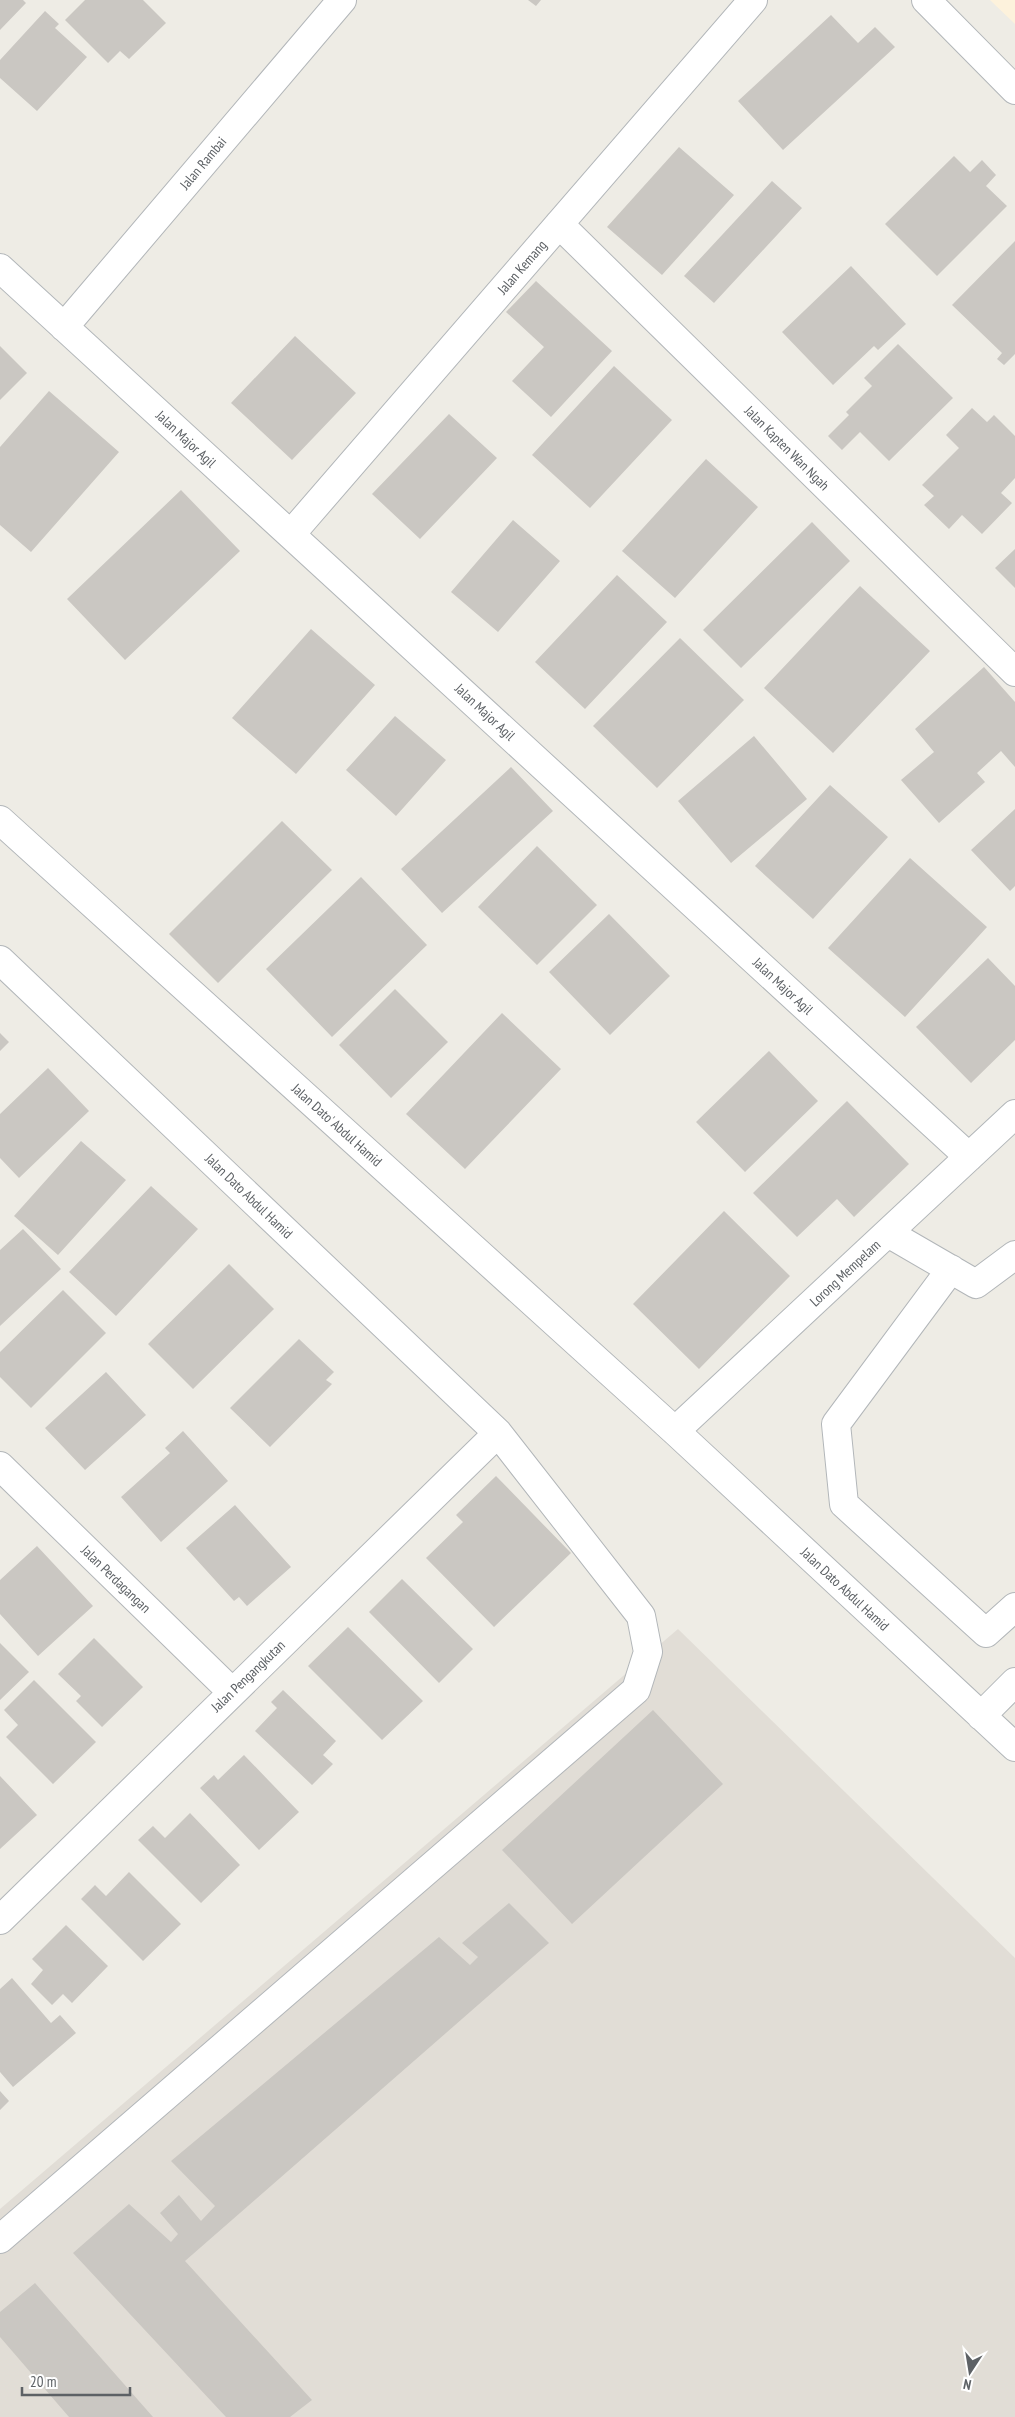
<svg xmlns="http://www.w3.org/2000/svg" width="1015" height="2417" viewBox="0 0 1015 2417" font-family="'PT Sans Narrow',sans-serif">
<rect width="100%" height="100%" fill="#eeece5"/>
<path fill="#fdf2dc" d="M990,0H1015V24Z"/>
<path fill="#e1ddd6" d="M678,1629L1015,1958V2417H0V2209Z"/>
<path fill="#cac7c2" d="M0,0H23L26,3L0,30Z
M85,0H143L166,23L129,59L120,51L108,63L65,20Z
M528,0H541L536,6Z
M45,11L59,24L55,28L87,57L37,111L0,78V60Z
M831,15L858,43L875,27L895,47L783,150L738,101Z
M679,147L734,195L662,275L607,227Z
M954,156L970,172L982,160L996,175L986,186L1007,206L937,276L885,224Z
M772,181L802,208L714,303L684,276Z
M1015,241V354L1004,365L997,359L1002,353L952,305Z
M851,266L906,324L878,350L874,346L833,385L782,332Z
M536,281L612,351L551,417L512,381L544,347L506,312Z
M295,336L356,393L292,460L231,403Z
M898,344L953,398L889,461L860,432L842,450L828,436L849,415L846,412L872,386L864,378Z
M0,346L27,373L0,400Z
M614,366L672,420L590,508L532,455Z
M49,391L119,452L31,552L0,525V447Z
M972,408L987,422L994,415L1015,436V478L1001,493L1012,503L982,534L962,515L949,529L924,505L934,496L922,485L959,448L946,435Z
M449,414L497,458L420,539L372,494Z
M706,459L758,507L675,598L622,551Z
M181,490L240,551L125,660L67,599Z
M513,520L560,561L498,632L451,592Z
M812,522L850,561L741,668L703,630Z
M1015,549V588L995,568Z
M617,575L667,622L585,709L535,662Z
M860,586L930,651L833,753L764,688Z
M311,629L375,685L296,774L232,718Z
M680,638L744,700L657,788L593,726Z
M984,667L1015,702V767L1001,751L977,773L985,782L939,823L901,780L934,752L915,729Z
M395,716L446,760L396,816L346,770Z
M754,736L807,799L731,863L678,801Z
M511,767L553,811L442,913L401,869Z
M830,785L888,837L813,919L755,866Z
M1015,809V886L1010,891L971,850Z
M282,821L332,870L218,983L169,934Z
M537,846L597,905L537,965L478,907Z
M910,858L987,927L905,1017L828,948Z
M361,877L427,945L332,1037L266,969Z
M609,914L670,976L610,1035L549,972Z
M988,958L1015,986V1040L971,1083L916,1027Z
M395,989L448,1042L391,1098L339,1045Z
M502,1013L561,1069L465,1169L406,1114Z
M0,1033L9,1042L0,1051Z
M769,1051L818,1101L745,1172L696,1122Z
M48,1068L89,1111L19,1178L0,1158V1114Z
M847,1101L909,1164L854,1217L837,1199L797,1237L753,1193Z
M81,1141L126,1180L58,1255L14,1216Z
M151,1186L198,1229L116,1316L69,1272Z
M724,1211L790,1276L699,1369L633,1304Z
M23,1229L61,1269L0,1326V1250Z
M229,1264L274,1309L193,1389L148,1344Z
M63,1290L106,1333L31,1408L0,1377V1352Z
M299,1339L334,1372L326,1380L332,1384L270,1447L230,1408Z
M106,1372L146,1415L85,1470L45,1428Z
M183,1431L228,1481L161,1542L121,1497L170,1453L165,1448Z
M496,1476L571,1553L494,1627L426,1558L463,1522L456,1515Z
M235,1505L291,1567L247,1606L239,1597L234,1601L186,1548Z
M37,1546L93,1606L38,1656L0,1614V1580Z
M402,1579L473,1649L439,1683L369,1612Z
M348,1627L423,1701L382,1740L308,1666Z
M94,1638L143,1687L102,1727L76,1701L81,1696L58,1674Z
M0,1643L29,1672L0,1700Z
M34,1680L96,1742L53,1784L6,1737L18,1725L4,1710Z
M283,1690L336,1741L323,1755L333,1764L312,1785L255,1731L277,1708L271,1702Z
M653,1710L723,1784L572,1924L502,1850Z
M244,1755L299,1812L259,1850L200,1788L214,1775L218,1780Z
M0,1776L37,1815L0,1849Z
M190,1813L240,1865L201,1903L138,1840L153,1826L165,1838Z
M129,1872L181,1924L143,1961L81,1899L95,1885L106,1896Z
M509,1903L549,1943L185,2261L312,2400L290,2417H226L73,2253L129,2204L171,2242L178,2234L160,2213L179,2195L201,2221L215,2206L171,2161L439,1937L470,1965L478,1957L462,1943Z
M66,1925L108,1966L72,2003L63,1994L52,2005L31,1984L43,1970L32,1959Z
M12,1978L51,2023L60,2015L76,2033L13,2087L0,2072V1989Z
M0,2091L9,2101L0,2110Z
M35,2283L153,2417H69L0,2337V2312Z"/>
<g fill="none" stroke-linecap="round" stroke-linejoin="round">
<g stroke="#b2b6b9" stroke-width="30">
<path id="minor" d="M926,0L1015,90
M559,224L1015,672
M0,268L969,1157
M64,327L342,0
M291,534L753,0
M0,820L675,1431L1015,1747
M0,960L498,1433L641,1616L648,1652L636,1690L0,2239
M888,1233L976,1284L1015,1255
M951,1269L836,1424L844,1504L986,1633L1015,1607
M675,1431L1015,1114
M0,1466L232,1692
M981,1716L1015,1682
M0,1920L498,1433"/>
</g>
<use href="#minor" stroke="#fff" stroke-width="28"/>
</g>
<g text-anchor="middle" dominant-baseline="central" stroke-width="4" stroke-linejoin="round" paint-order="stroke">
<g font-size="14" fill="#5d6165" stroke="#fff">
<text transform="translate(203 163) rotate(-50)">Jalan Rambai</text>
<text transform="translate(522 267) rotate(-49)">Jalan Kemang</text>
<text transform="translate(186 439) rotate(43)">Jalan Major Agil</text>
<text transform="translate(787 448) rotate(45)">Jalan Kapten Wan Ngah</text>
<text transform="translate(485 712) rotate(43)">Jalan Major Agil</text>
<text transform="translate(783 986) rotate(43)">Jalan Major Agil</text>
<text transform="translate(337 1125) rotate(42)">Jalan Dato' Abdul Hamid</text>
<text transform="translate(249 1196) rotate(44)">Jalan Dato Abdul Hamid</text>
<text transform="translate(845 1273) rotate(-43)">Lorong Mempelam</text>
<text transform="translate(116 1579) rotate(44)">Jalan Perdagangan</text>
<text transform="translate(845 1589) rotate(43)">Jalan Dato Abdul Hamid</text>
<text transform="translate(248 1676) rotate(-44)">Jalan Pengangkutan</text>
</g>
</g>
<g transform="translate(970 2372) rotate(192)" stroke="#ffffff" stroke-width="4" paint-order="stroke">
<path d="M0-4L9 19L0 12L-9 19Z" fill="#5d6165"/>
<text y="-8" font-size="14" font-weight="bold" text-anchor="middle" fill="#5d6165">N</text>
</g>
<path d="M22 2387v8h108v-8" fill="none" stroke="#5d6165" stroke-width="2.5"/>
<text x="30" y="2387" font-size="15" fill="#5d6165" stroke="#ffffff" stroke-width="4" paint-order="stroke">20 m</text>
</svg>
